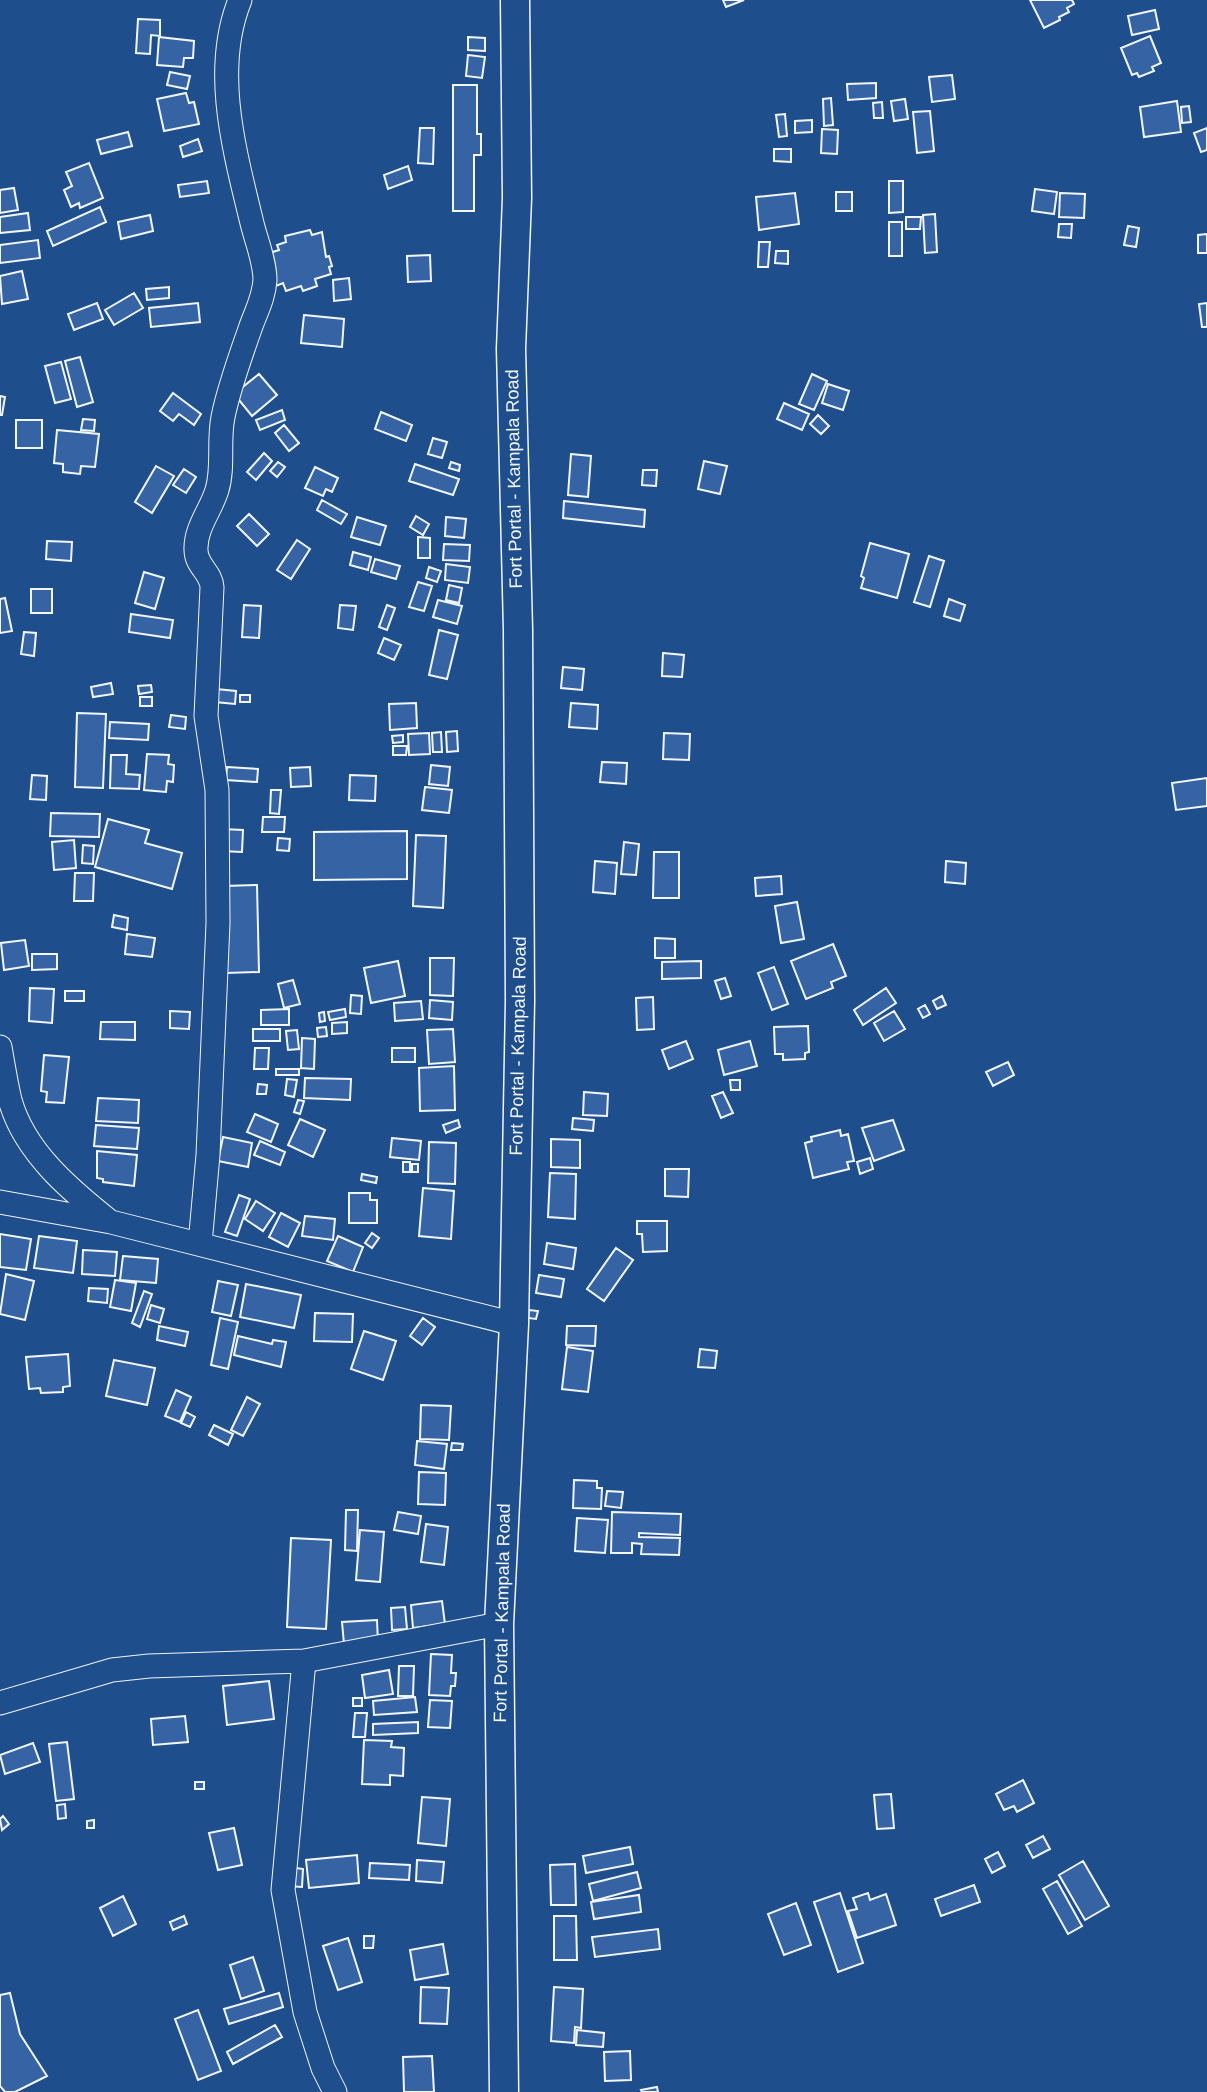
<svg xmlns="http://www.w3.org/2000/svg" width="1207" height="2092" viewBox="0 0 1207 2092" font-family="Helvetica,sans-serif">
<rect width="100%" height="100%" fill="#1f4e8c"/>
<path fill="#3563a3" stroke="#f2f6ff" stroke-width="2" d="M723,0H744L726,7Z
M1030,0H1072L1074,4L1067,8L1069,12L1059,17L1060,20L1044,28Z
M1155,10L1159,29L1132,35L1128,16Z
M138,19L160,20V36L151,35L150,54L136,53Z
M1150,36L1161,63L1152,67L1154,71L1139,77L1137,73L1132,75L1121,48Z
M159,37L194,41L193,58H184L183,67L157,65Z
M468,37L485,38V51L468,50Z
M468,55L485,57L482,78L466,76Z
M170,72L190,76L187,89L167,85Z
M952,75L955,99L932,102L929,77Z
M876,83V98L848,100L847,84Z
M453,85H477V134H481V155H474V211H453Z
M186,93L189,103L194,102L199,124L164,131L157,99Z
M831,98L833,125L824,126L823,99Z
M905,99L908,119L894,121L891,101Z
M1177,101L1181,132L1144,137L1140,107Z
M882,102L883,118H874L873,103Z
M1189,106L1191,122L1182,123L1181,107Z
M930,111L934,151L917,153L913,112Z
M785,114L787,136L779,137L776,115Z
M812,120V132L795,133V121Z
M420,128H434L433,164L418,163Z
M1207,128V150L1201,152L1194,133Z
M822,129L838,130L837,154L821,153Z
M128,132L132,146L101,154L97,140Z
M198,139L202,151L183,157L180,146Z
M774,149H791V162L774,161Z
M89,163L103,198L80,208L79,203L71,207L64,190L72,186L66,172Z
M408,166L412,180L388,189L384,175Z
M207,181L209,193L180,197L178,185Z
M889,181H903V212L889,213Z
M14,188L18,210L0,213V190Z
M1035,189L1057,192L1054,214L1032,211Z
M836,192H852V211H836Z
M795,193L799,224L759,230L756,197Z
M1060,193L1085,194L1084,218L1059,217Z
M100,207L106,222L53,246L47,231Z
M28,213L30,230L0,233V217Z
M935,214L937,252L925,253L923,215Z
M150,215L153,231L121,239L118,222Z
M906,217H921L920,229H906Z
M889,222H902V256H889Z
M1059,224H1072L1071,238L1058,237Z
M1128,226L1139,228L1136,247L1124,245Z
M310,230L312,235L322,232L326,257L329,256L332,266L329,267L331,274L315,279L317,286L303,291L301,286L286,291L283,283L276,286L266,254L279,250L277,245L286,242L285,236Z
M1207,234V253H1198V235Z
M38,240L40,258L0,263V245Z
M759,242H770L768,267H758Z
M776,251H788V264L775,263Z
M430,255L431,281L408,282L407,256Z
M22,271L28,299L2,304L0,276Z
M349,278L351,299L334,301L333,280Z
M169,287V298L147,300L146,289Z
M134,293L143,308L114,325L105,310Z
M97,303L103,319L74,330L68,314Z
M198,303L200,322L151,327L149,308Z
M1207,303V327H1202L1199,304Z
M304,315L344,319L342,347L301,343Z
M80,357L93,402L77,407L65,361Z
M61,362L71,399L55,403L45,366Z
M259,374L277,395L252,416L234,394Z
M812,374L827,381L814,410L799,404Z
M828,384L849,391L843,410L822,403Z
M173,393L201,414L194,425L179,414L173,421L160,411Z
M0,396L5,397L2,415H0Z
M784,403L809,414L802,430L777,419Z
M282,410L285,420L260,430L256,420Z
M381,412L412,425L406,441L375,429Z
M818,415L829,426L821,434L810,424Z
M83,419L95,420L94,431L81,430Z
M16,420H42V448H16Z
M284,425L299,443L289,451L275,433Z
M57,430L99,434L95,467L81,466L80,474L63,472V464L54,463Z
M433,438L447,442L442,458L428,454Z
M264,453L272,461L256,480L247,472Z
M571,454L591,456L588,497L568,495Z
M704,461L727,466L720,494L698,489Z
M278,462L285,467L277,477L270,471Z
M451,462L460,465L459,471L449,468Z
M415,464L459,479L453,495L409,481Z
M156,466L174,476L152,513L135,502Z
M315,467L338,478L332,492L326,489L323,496L305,488Z
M184,469L196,477L186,493L173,485Z
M643,470H657L656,486L642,485Z
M322,500L347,514L341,524L317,510Z
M564,501L645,510L644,527L563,518Z
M249,514L269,534L257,546L237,526Z
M416,516L429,524L423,535L410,527Z
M357,517L386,526L380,545L351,537Z
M446,517L466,519L464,538L445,536Z
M418,537L430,538V558H418Z
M297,540L310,549L291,579L277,570Z
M47,541L72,542L71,561L46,559Z
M870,543L909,554L897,598L861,588L864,578L861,576Z
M444,544L470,545L469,561L443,560Z
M353,552L371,557L368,570L350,565Z
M929,556L944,561L930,607L914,602Z
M375,559L400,566L396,579L371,572Z
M446,564L470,567L468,583L445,580Z
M429,567L441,571L437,582L426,578Z
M144,572L164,578L155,609L135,603Z
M418,582L432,586L424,611L409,607Z
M449,585L462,588L459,603L446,600Z
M31,589H52V613H31Z
M5,598L12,631L0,633V599Z
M949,599L965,605L960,621L944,616Z
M438,600L462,606L457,624L433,617Z
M244,605L261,606L259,638L242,637Z
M340,605L356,606L353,630L338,628Z
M387,605L395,608L387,630L379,627Z
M131,614L173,620L170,638L129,632Z
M439,630L458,635L447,679L429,675Z
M24,632L36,633L34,656L21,654Z
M384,638L401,645L394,660L378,653Z
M663,653L684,655L682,677L662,676Z
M563,667L584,669L582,690L561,688Z
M111,683L113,694L93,697L91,687Z
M151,685L152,692L139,694L138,686Z
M216,689L236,691L235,704L215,702Z
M240,695H250V702H240Z
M140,697H152V706H140Z
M416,703L417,728L390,730L389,704Z
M571,703L598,705L597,729L569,727Z
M77,713L106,714L103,788L75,787Z
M171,715L186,717L185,729L169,727Z
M110,722L149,724L148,740L109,738Z
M457,731L458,751L447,752L446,732Z
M441,732L442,752H433L432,733Z
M429,733L430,754L409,755L408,734Z
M664,733L690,734L689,760L663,759Z
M403,735V742L393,743L392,736Z
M393,746H407L406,755H393Z
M147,754L169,755L168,764L174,765L173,782L167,781L166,792L144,790Z
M111,755H127L126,774L140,775L139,789L110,788Z
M602,762L627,763L626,784L600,782Z
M431,765L450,767L448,786L429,784Z
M227,767L258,769L257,782L226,780Z
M310,767L311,786L291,787L290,768Z
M32,775L47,776L46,800L30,799Z
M350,775L376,776L375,801L349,800Z
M1207,778V806L1176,810L1172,783Z
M425,787L452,790L449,813L422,810Z
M271,790H281L279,814L270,813Z
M51,813L100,814L99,837L50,836Z
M263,817H285L284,832H262Z
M108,819L149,830L145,843L182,853L172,889L95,867Z
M222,829L243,830L242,852L221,851Z
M407,831V879L314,880V832Z
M416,835L446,836L443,908L413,906Z
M278,838L290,839L289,851L277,850Z
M74,840L76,868L54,870L52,842Z
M624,842L639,844L636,875L621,874Z
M83,845L94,846L93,864L82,863Z
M654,852H679V898H653Z
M595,861L617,863L615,894L593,892Z
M946,861L966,863L965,884L945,882Z
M75,873H94L93,901H74Z
M781,876L782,894L756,896L755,878Z
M257,885L259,972L226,973L223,886Z
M797,902L804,939L781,943L775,906Z
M114,915L128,918L127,930L112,927Z
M127,934L155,938L152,957L125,954Z
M655,938L675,939V958H655Z
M25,940L29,966L4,970L1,943Z
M833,944L846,976L831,982L833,988L806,999L791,961Z
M32,954H57V969L32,970Z
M430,958H454L453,996L430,995Z
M398,961L405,996L371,1003L364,968Z
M701,961V978L662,979V962Z
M774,967L788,1004L772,1010L758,973Z
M725,978L731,996L721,999L715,981Z
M293,980L300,1004L284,1008L278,984Z
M30,988L54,989L52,1023L29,1021Z
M886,988L896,1003L863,1025L854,1010Z
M65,991H84V1001H65Z
M351,995L362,996L361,1014L350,1013Z
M942,996L946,1005L937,1009L933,1001Z
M653,997L654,1029L637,1030L636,998Z
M430,1000L453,1002L452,1020L429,1018Z
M421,1001L423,1019L395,1021L394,1003Z
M925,1005L930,1014L923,1018L918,1009Z
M289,1009V1025H261V1010Z
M345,1009L346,1017L330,1020L328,1012Z
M170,1011L190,1012L189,1029L170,1028Z
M894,1011L905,1029L884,1041L874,1023Z
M324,1012L325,1021L320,1022L319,1013Z
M101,1022H135V1040L100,1039Z
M347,1022V1033L332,1034V1023Z
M808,1026L809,1052L805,1053V1059L783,1060V1054H775L774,1027Z
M326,1027L327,1036L318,1037L317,1028Z
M253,1029H280V1041H253Z
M453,1029L455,1062L429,1064L427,1030Z
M297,1030L299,1049L288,1050L286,1031Z
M302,1038L315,1039L314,1069L301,1068Z
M686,1041L693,1059L669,1069L662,1050Z
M750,1041L757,1066L724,1075L718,1050Z
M255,1048H269L268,1069H254Z
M392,1048H415V1062H392Z
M44,1055L69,1057L64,1103L46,1102L47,1092L41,1091Z
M1008,1062L1014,1075L993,1086L986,1072Z
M454,1066L455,1110L420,1111L419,1068Z
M276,1069H299V1075H276Z
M305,1078L351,1079L350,1100L304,1098Z
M287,1079L297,1080L294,1097L285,1095Z
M730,1080H740V1090H731Z
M258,1084L267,1085L266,1094H257Z
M584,1092L608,1094L607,1116L583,1115Z
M723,1092L733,1113L721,1118L712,1096Z
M98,1098L139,1100L138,1123L96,1121Z
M298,1100L304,1101L300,1114L294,1112Z
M255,1114L278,1124L271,1142L247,1132Z
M573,1118L594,1120L593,1131L572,1129Z
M300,1119L325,1130L313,1157L288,1145Z
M458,1120L460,1127L446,1133L443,1125Z
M893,1120L904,1150L874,1161L862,1128Z
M96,1125L139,1128L137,1149L94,1146Z
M840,1130L841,1136L848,1134L854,1161L847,1162L849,1169L813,1178L805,1143L812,1141L811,1137Z
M223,1137L252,1143L248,1167L218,1161Z
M392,1138L421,1141L419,1160L390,1157Z
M551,1139L580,1140V1168L551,1167Z
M260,1141L285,1152L280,1165L254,1155Z
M429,1142L456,1143L455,1184L428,1183Z
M97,1151L137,1155L134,1186L103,1182V1179L97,1178Z
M870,1158L873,1169L860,1174L857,1162Z
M403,1162H410V1172H403Z
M412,1164H418V1172H412Z
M665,1169H689L688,1197L665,1196Z
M550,1173L576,1174L575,1219L548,1217Z
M362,1174L377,1177L376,1183L361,1180Z
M423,1188L454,1191L451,1239L419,1236Z
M349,1193H370V1200H377V1223H349Z
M239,1195L250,1199L237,1236L225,1232Z
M256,1201L275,1213L263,1231L245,1219Z
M281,1213L300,1223L288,1247L269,1237Z
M305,1216L335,1219L333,1240L302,1236Z
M637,1221H667V1251L643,1252L642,1234H637Z
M372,1233L379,1238L372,1248L365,1243Z
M0,1234L31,1239L26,1270L0,1267Z
M39,1236L77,1241L73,1273L34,1268Z
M338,1236L363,1247L353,1272L327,1261Z
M547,1243L576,1248L573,1269L544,1264Z
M616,1248L633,1260L604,1301L587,1289Z
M83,1250L117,1252L115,1276L82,1274Z
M123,1256L158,1259L156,1283L120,1280Z
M6,1274L34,1281L25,1320L0,1314Z
M539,1275L564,1279L561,1297L536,1293Z
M115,1280L136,1283L131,1311L110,1307Z
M218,1281L238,1285L231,1316L212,1312Z
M246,1284L301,1295L294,1328L240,1317Z
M89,1288L108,1289L107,1303L88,1301Z
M144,1291L152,1294L140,1327L132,1323Z
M151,1305L164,1309L160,1323L147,1319Z
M529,1310L538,1311L536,1319L528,1318Z
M315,1313L353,1314L352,1342L314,1341Z
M220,1318L238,1322L228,1369L211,1365Z
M423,1318L435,1327L422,1345L410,1336Z
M159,1326L188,1332L185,1346L157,1340Z
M567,1326H596L595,1346L566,1345Z
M364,1331L396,1341L383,1380L351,1369Z
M238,1336L272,1344L273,1340L286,1342L281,1367L234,1355Z
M567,1347L593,1351L588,1392L562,1389Z
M700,1349L717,1351L715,1368L698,1367Z
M68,1354L70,1386L63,1387V1392L41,1393L40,1388L29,1389L26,1357Z
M114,1360L155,1368L147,1405L106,1396Z
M176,1390L191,1397L180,1422L165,1416Z
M247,1397L260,1404L243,1436L231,1430Z
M421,1405L451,1406L449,1440L420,1439Z
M186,1412L195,1417L190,1427L181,1423Z
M214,1425L233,1434L228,1445L209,1435Z
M417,1441L447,1444L444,1469L415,1465Z
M452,1443L463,1444L462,1450H451Z
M419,1472L446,1473L445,1505L418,1504Z
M574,1480L597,1481V1488H602L601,1509L573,1508Z
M607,1491L623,1492L621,1508L605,1506Z
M346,1510H358L357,1551L345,1550Z
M398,1512L421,1516L418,1534L394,1530Z
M612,1512L681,1514L680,1535L639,1533V1537L680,1538L679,1555L641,1554L642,1544L632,1543V1553H611Z
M577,1518L608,1520L605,1553L575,1551Z
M426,1524L448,1527L444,1565L421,1562Z
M360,1530L384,1532L380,1582L356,1580Z
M291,1538L331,1540L326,1629L287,1627Z
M442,1601L445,1624L413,1628L411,1605Z
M405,1607L407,1629L392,1630L391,1608Z
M377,1620L378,1642L344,1644L342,1622Z
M431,1654L452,1655L451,1673H456L455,1686H451L450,1696L429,1695Z
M399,1666H414L413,1696H398Z
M389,1670L393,1694L365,1698L362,1675Z
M269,1681L274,1719L227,1725L223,1686Z
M415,1697L417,1712L374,1715L373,1701Z
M353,1698H362V1706H353Z
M430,1700L452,1701L450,1728L428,1727Z
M355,1713H367L365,1737H353Z
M185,1716L188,1742L153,1745L151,1719Z
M418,1722V1733L373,1735V1724Z
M364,1740L392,1741L391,1747L404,1748L403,1776L390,1775V1785L362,1784Z
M67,1742L74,1799L56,1801L49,1744Z
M33,1743L40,1762L5,1774L0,1755Z
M1023,1780L1034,1803L1017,1812L1014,1806L1004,1810L996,1794Z
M195,1782H204V1789H195Z
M891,1794L894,1828L877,1829L874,1795Z
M422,1797L450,1799L446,1846L418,1843Z
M65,1804L66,1818L58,1819L57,1805Z
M3,1816L9,1824L2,1830L0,1819Z
M94,1820V1828H87V1821Z
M234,1828L242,1865L218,1870L209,1833Z
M1043,1836L1050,1849L1033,1858L1026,1845Z
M630,1847L633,1864L586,1873L583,1856Z
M998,1852L1005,1866L992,1873L985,1859Z
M357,1855L359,1883L309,1888L306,1860Z
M417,1860L444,1862L442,1883L416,1881Z
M1083,1861L1109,1906L1085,1920L1059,1875Z
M370,1863L410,1865L409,1880L369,1878Z
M575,1864L576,1905H551L550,1865Z
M290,1867L303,1869L302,1887L288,1886Z
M637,1872L641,1888L593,1901L589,1884Z
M1057,1881L1082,1926L1068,1934L1043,1889Z
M974,1885L980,1902L941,1916L935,1899Z
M840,1893L863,1963L838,1972L814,1902Z
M868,1893L870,1900L886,1894L896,1925L857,1938L848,1911L857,1909L853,1898Z
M639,1895L641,1912L594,1919L591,1902Z
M123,1896L136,1924L113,1936L100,1908Z
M796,1903L811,1945L784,1955L768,1914Z
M184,1916L187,1924L173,1930L170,1922Z
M554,1916H576L577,1960H554Z
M658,1929L660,1949L595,1957L592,1937Z
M364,1936H374L373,1948H364Z
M348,1938L362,1982L338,1990L323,1946Z
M443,1944L448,1974L415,1980L410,1950Z
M253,1957L264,1991L241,1999L230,1965Z
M421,1987L449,1988L447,2024L420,2023Z
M554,1987L583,1989L581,2028L575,2027L574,2043L551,2041Z
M10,1993L20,2034L47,2076L15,2092H5L0,2086V1995Z
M279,1993L283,2007L229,2024L224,2009Z
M198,2010L221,2071L198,2080L175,2019Z
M275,2025L282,2037L233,2064L227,2052Z
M577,2030L604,2033L603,2047L576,2045Z
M630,2051L631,2080L605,2081L604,2052Z
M432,2056L434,2092H404L403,2057Z
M657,2087L658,2092H642L641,2090Z"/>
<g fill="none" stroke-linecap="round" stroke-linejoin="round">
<g stroke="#f2f6ff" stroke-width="25">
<path id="minor" d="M0,1047C3,1064 6,1083 10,1100C24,1151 69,1189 108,1220
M0,1202L111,1222L514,1324
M200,1244L208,1155L218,923L217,790L206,716L212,587C211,572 196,566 196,550C195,528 211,510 217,490C224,467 218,441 223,417C229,387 241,355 251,326C257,310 264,297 265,280C265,260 255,238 251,219C234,149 212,69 240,0
M304,1661L283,1890L305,2012L323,2068L335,2092
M0,1703L112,1670L149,1666L304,1661L499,1624"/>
</g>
<g stroke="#f2f6ff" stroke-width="31">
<path id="major" d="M504,2092L499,1624L514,1324L520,1001L518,630L511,349L517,198L515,0"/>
</g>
<use href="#minor" stroke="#1f4e8c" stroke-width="23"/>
<use href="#major" stroke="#1f4e8c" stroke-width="28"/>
</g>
<g text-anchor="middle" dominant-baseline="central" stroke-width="5" stroke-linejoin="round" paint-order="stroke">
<g font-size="18" fill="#f2f6ff" stroke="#1f4e8c">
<text transform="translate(514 479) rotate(-91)">Fort Portal - Kampala Road</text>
<text transform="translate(518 1046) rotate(-89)">Fort Portal - Kampala Road</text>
<text transform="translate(502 1613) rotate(-89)">Fort Portal - Kampala Road</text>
</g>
</g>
</svg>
